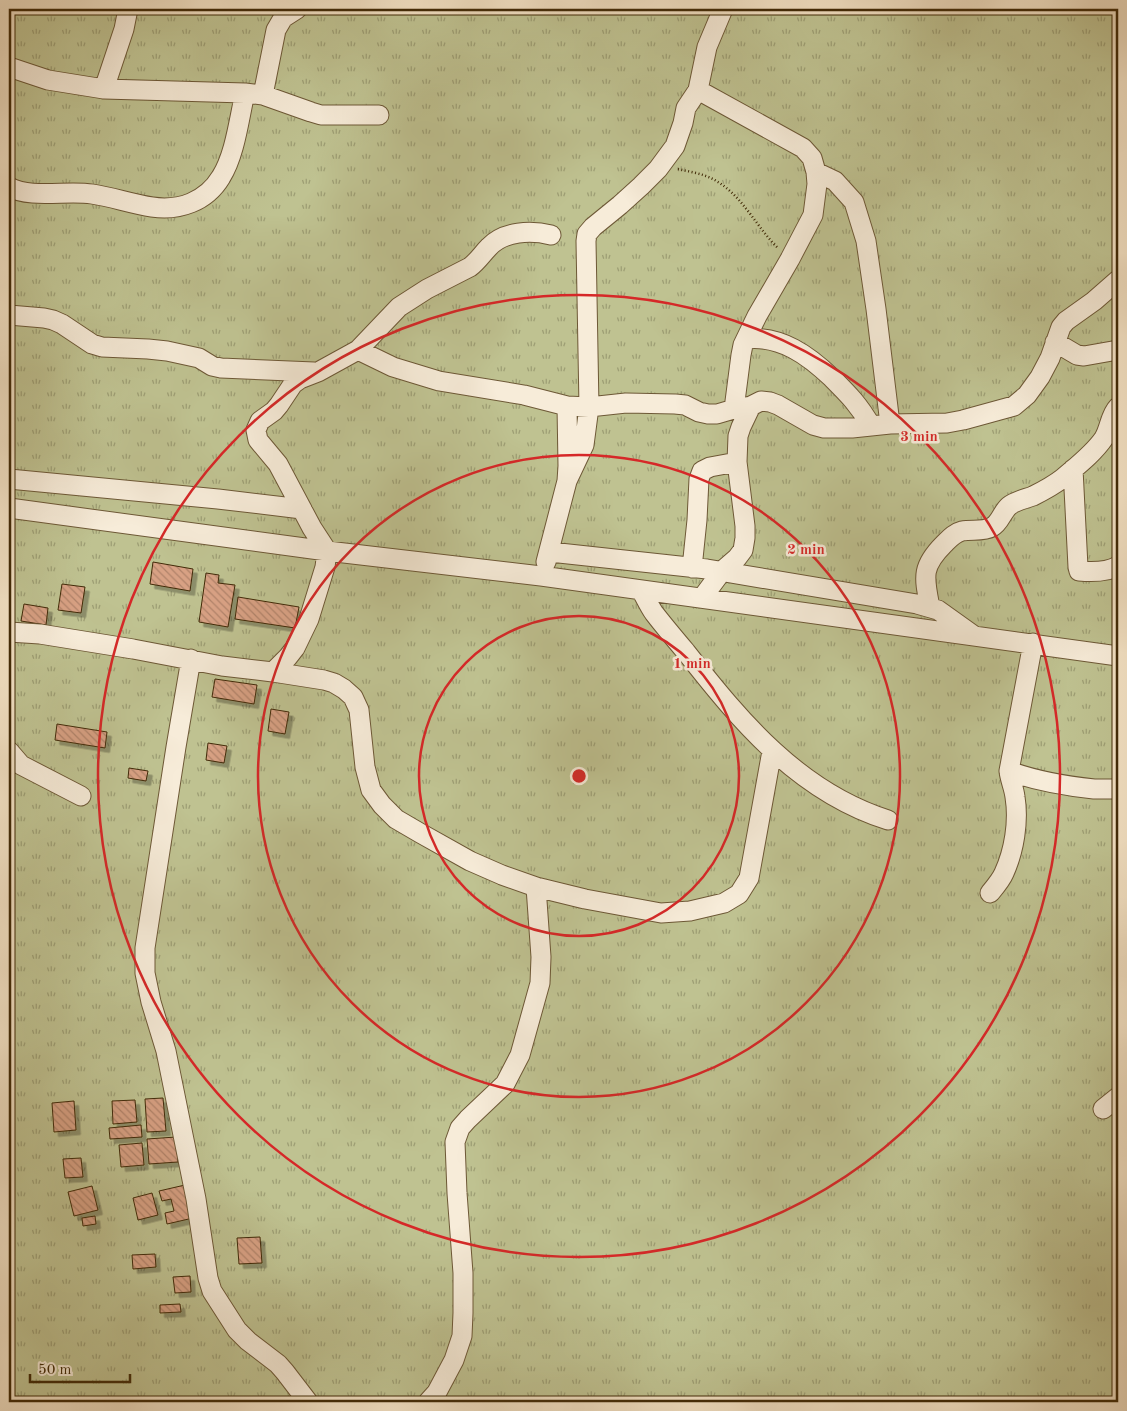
<svg xmlns="http://www.w3.org/2000/svg" width="1127" height="1411" viewBox="0 0 1127 1411" font-family="'Old Standard TT',serif">
<defs>
<pattern id="grass-tufts" width="24" height="20" patternUnits="userSpaceOnUse" patternTransform="scale(1.25)"><rect width="24" height="20" fill="#bfc291"/><path d="M3 7l-1-3M5 7V3M7 7l1-3M15 17l-1-3M17 17v-4M19 17l1-3" fill="none" stroke="#9d9e74"/></pattern>
<pattern id="building-back-hatch" width="6" height="6" patternUnits="userSpaceOnUse" patternTransform="scale(1.25)"><rect width="6" height="6" fill="#d8a184"/><path d="M-1 5l2 2M0 0l6 6M5-1l2 2" fill="none" stroke="#b1836a"/></pattern>
<filter id="shadow"><feDropShadow dx="4.5" dy="4.5" stdDeviation="0" flood-color="#0004"/></filter>
</defs>
<rect width="100%" height="100%" fill="#f2e1c4"/>
<filter id="stains"><feTurbulence type="fractalNoise" baseFrequency=".004" numOctaves="4"/><feColorMatrix values="0 0 0 0 .2 0 0 0 0 .09 0 0 0 0 .02 0 0 0 .5 -.17"/></filter>
<radialGradient id="worn" r=".72"><stop offset=".6" stop-color="#630" stop-opacity="0"/><stop offset="1" stop-color="#630" stop-opacity=".3"/></radialGradient>
<path fill="url(#grass-tufts)" stroke="#80764c" d="M9,9H1118V1402H9Z"/>
<path fill="url(#building-back-hatch)" stroke="#412a07" filter="url(#shadow)" d="M153,562L193,569L190,591L150,584Z
M206,573L219,575L218,583L235,585L228,627L199,622Z
M62,584L85,587L81,613L58,610Z
M238,597L299,607L295,628L235,619Z
M24,604L48,608L46,625L21,621Z
M215,679L257,685L254,704L212,697Z
M271,709L289,712L285,734L268,731Z
M57,724L107,732L105,748L55,740Z
M208,743L227,746L224,763L206,760Z
M129,768L148,771L146,781L128,778Z
M163,1098L166,1131L147,1132L145,1099Z
M135,1100L137,1122L113,1124L112,1101Z
M74,1101L76,1130L54,1132L52,1103Z
M141,1125L142,1137L110,1139L109,1128Z
M176,1137L178,1162L149,1164L147,1139Z
M142,1143L144,1165L121,1167L119,1145Z
M81,1158L83,1177L65,1178L63,1159Z
M185,1185L193,1218L167,1224L165,1213L174,1211L171,1199L162,1201L159,1191Z
M92,1186L98,1210L74,1216L68,1192Z
M152,1193L158,1215L138,1220L133,1198Z
M95,1216L96,1224L83,1226L82,1218Z
M260,1237L262,1263L239,1264L237,1238Z
M155,1254L156,1267L133,1269L132,1255Z
M190,1276L191,1292L175,1293L173,1277Z
M180,1304L181,1312L160,1313V1305Z"/>
<g fill="none" stroke-linecap="round" stroke-linejoin="round">
<g stroke="#6d5836" stroke-width="21">
<path id="minor" d="M9,67L48,80L104,89L245,93L263,95L311,112L321,115H379
M104,89L124,29L128,9
M698,90L803,148L812,158L816,172L817,184L813,215L790,259L757,316L743,345L741,355L734,409
M263,95L276,30L283,18L297,9
M816,172L835,181L854,202L866,241L876,309L890,424
M9,187C31,199 67,190 92,194C112,197 132,204 152,207C179,211 206,202 221,177C235,155 239,119 245,93
M9,315L44,318L53,320L62,324L92,344L102,347L148,349L167,351L199,358L212,366L221,368L314,372
M746,339C781,335 809,356 832,378C849,395 859,405 871,426
M1055,342L1077,355L1084,356L1118,350
M358,350L393,367L439,381L524,395L567,406L589,407L626,403L675,404L685,405L699,412L708,414H717L734,409L751,406L761,401L770,402L778,405L813,425L824,428H852L890,424L947,423L963,420L1014,406L1027,395L1040,377L1050,358L1061,327L1066,321L1094,301L1118,280
M1073,469L1078,567L1079,571C1091,572 1108,572 1118,566
M9,479L218,499L302,509
M567,481L584,445L589,407L586,241L587,234L593,227L620,205L641,186L658,169L675,146L683,123L686,108L698,90L707,47L723,9
M9,508L327,551L541,576L1118,656
M550,552L707,569L917,604L938,610L973,635
M546,562L567,481L568,466L567,406
M692,568L697,520L699,479L702,471L710,467L737,462
M641,590C645,597 649,606 654,613C664,626 675,639 686,652C741,722 799,792 888,820
M702,598L722,571L737,558L743,550L745,538V526L737,462L738,436L741,427L751,406
M930,607C924,577 921,567 944,544C949,539 954,533 962,531C972,529 983,532 992,527C1000,523 1002,512 1009,506C1015,501 1025,499 1033,496C1043,491 1054,485 1063,478C1077,466 1094,453 1104,438C1110,428 1110,415 1118,407
M9,632L40,634L133,649L222,666L273,672L324,680L334,683L344,689L353,697L359,710L365,767L371,790L382,805L396,819L420,833L470,861L502,875L536,887L585,899L661,913L690,911L724,903L739,894L749,878L772,751
M191,659L176,747L145,948V973L151,1002L166,1051L196,1199L208,1278L212,1291L237,1330L248,1341L278,1364L285,1372L308,1402
M273,672L288,657L295,648L309,619L325,567L327,551L312,528L278,464L258,440L256,430L260,421L274,411L279,405L293,384L300,379L318,372L358,350L399,307L427,289L470,267C478,261 482,254 489,247C504,231 531,230 551,235
M9,751L21,765L81,796
M1009,771C1036,781 1066,786 1094,789C1102,789 1110,789 1118,789
M990,893C995,887 1001,880 1004,873C1014,851 1019,822 1015,797C1014,788 1010,780 1009,771L1033,643
M1103,1109L1118,1097
M428,1402L437,1392L454,1360L462,1336L463,1313V1273L457,1193L455,1142L460,1128L468,1119L505,1084L520,1055L540,983L541,957L536,887"/>
</g>
<path stroke="#412a07" stroke-width="2.5" stroke-dasharray="1 2.5" stroke-linecap="butt" d="M678,169C691,172 706,174 718,182C744,198 757,228 778,248"/>
<use href="#minor" stroke="#f7ecd9" stroke-width="19"/>
</g>
<g fill="none" stroke="#d62828" stroke-width="2.5">
<circle cx="579" cy="776" r="160"/>
<circle cx="579" cy="776" r="321"/>
<circle cx="579" cy="776" r="481"/>
</g>
<circle cx="579" cy="776" r="8" fill="#d62828" stroke="#f7ecd9" stroke-width="2.5"/>
<g font-size="15" text-anchor="middle" font-weight="bold" fill="#d62828" stroke="#f7ecd9" stroke-width="5" stroke-linejoin="round" paint-order="stroke">
<text x="919" y="441">3 min</text>
<text x="806" y="554">2 min</text>
<text x="692" y="668">1 min</text>
</g>
<rect width="1127" height="1411" fill="none" stroke="#f2e1c4" stroke-width="30"/>
<rect x="10" y="10" width="1107" height="1391" fill="none" stroke="#412a07" stroke-width="2.5"/>
<rect x="15" y="15" width="1097" height="1381" fill="none" stroke="#412a07"/>
<path d="M30 1374v8h100v-8" fill="none" stroke="#412a07" stroke-width="2.5"/>
<text x="38" y="1374" font-size="15" fill="#412a07" stroke="#f7ecd9" stroke-width="4" paint-order="stroke">50 m</text>
<rect width="100%" height="100%" filter="url(#stains)"/>
<rect width="100%" height="100%" fill="url(#worn)"/>
</svg>
